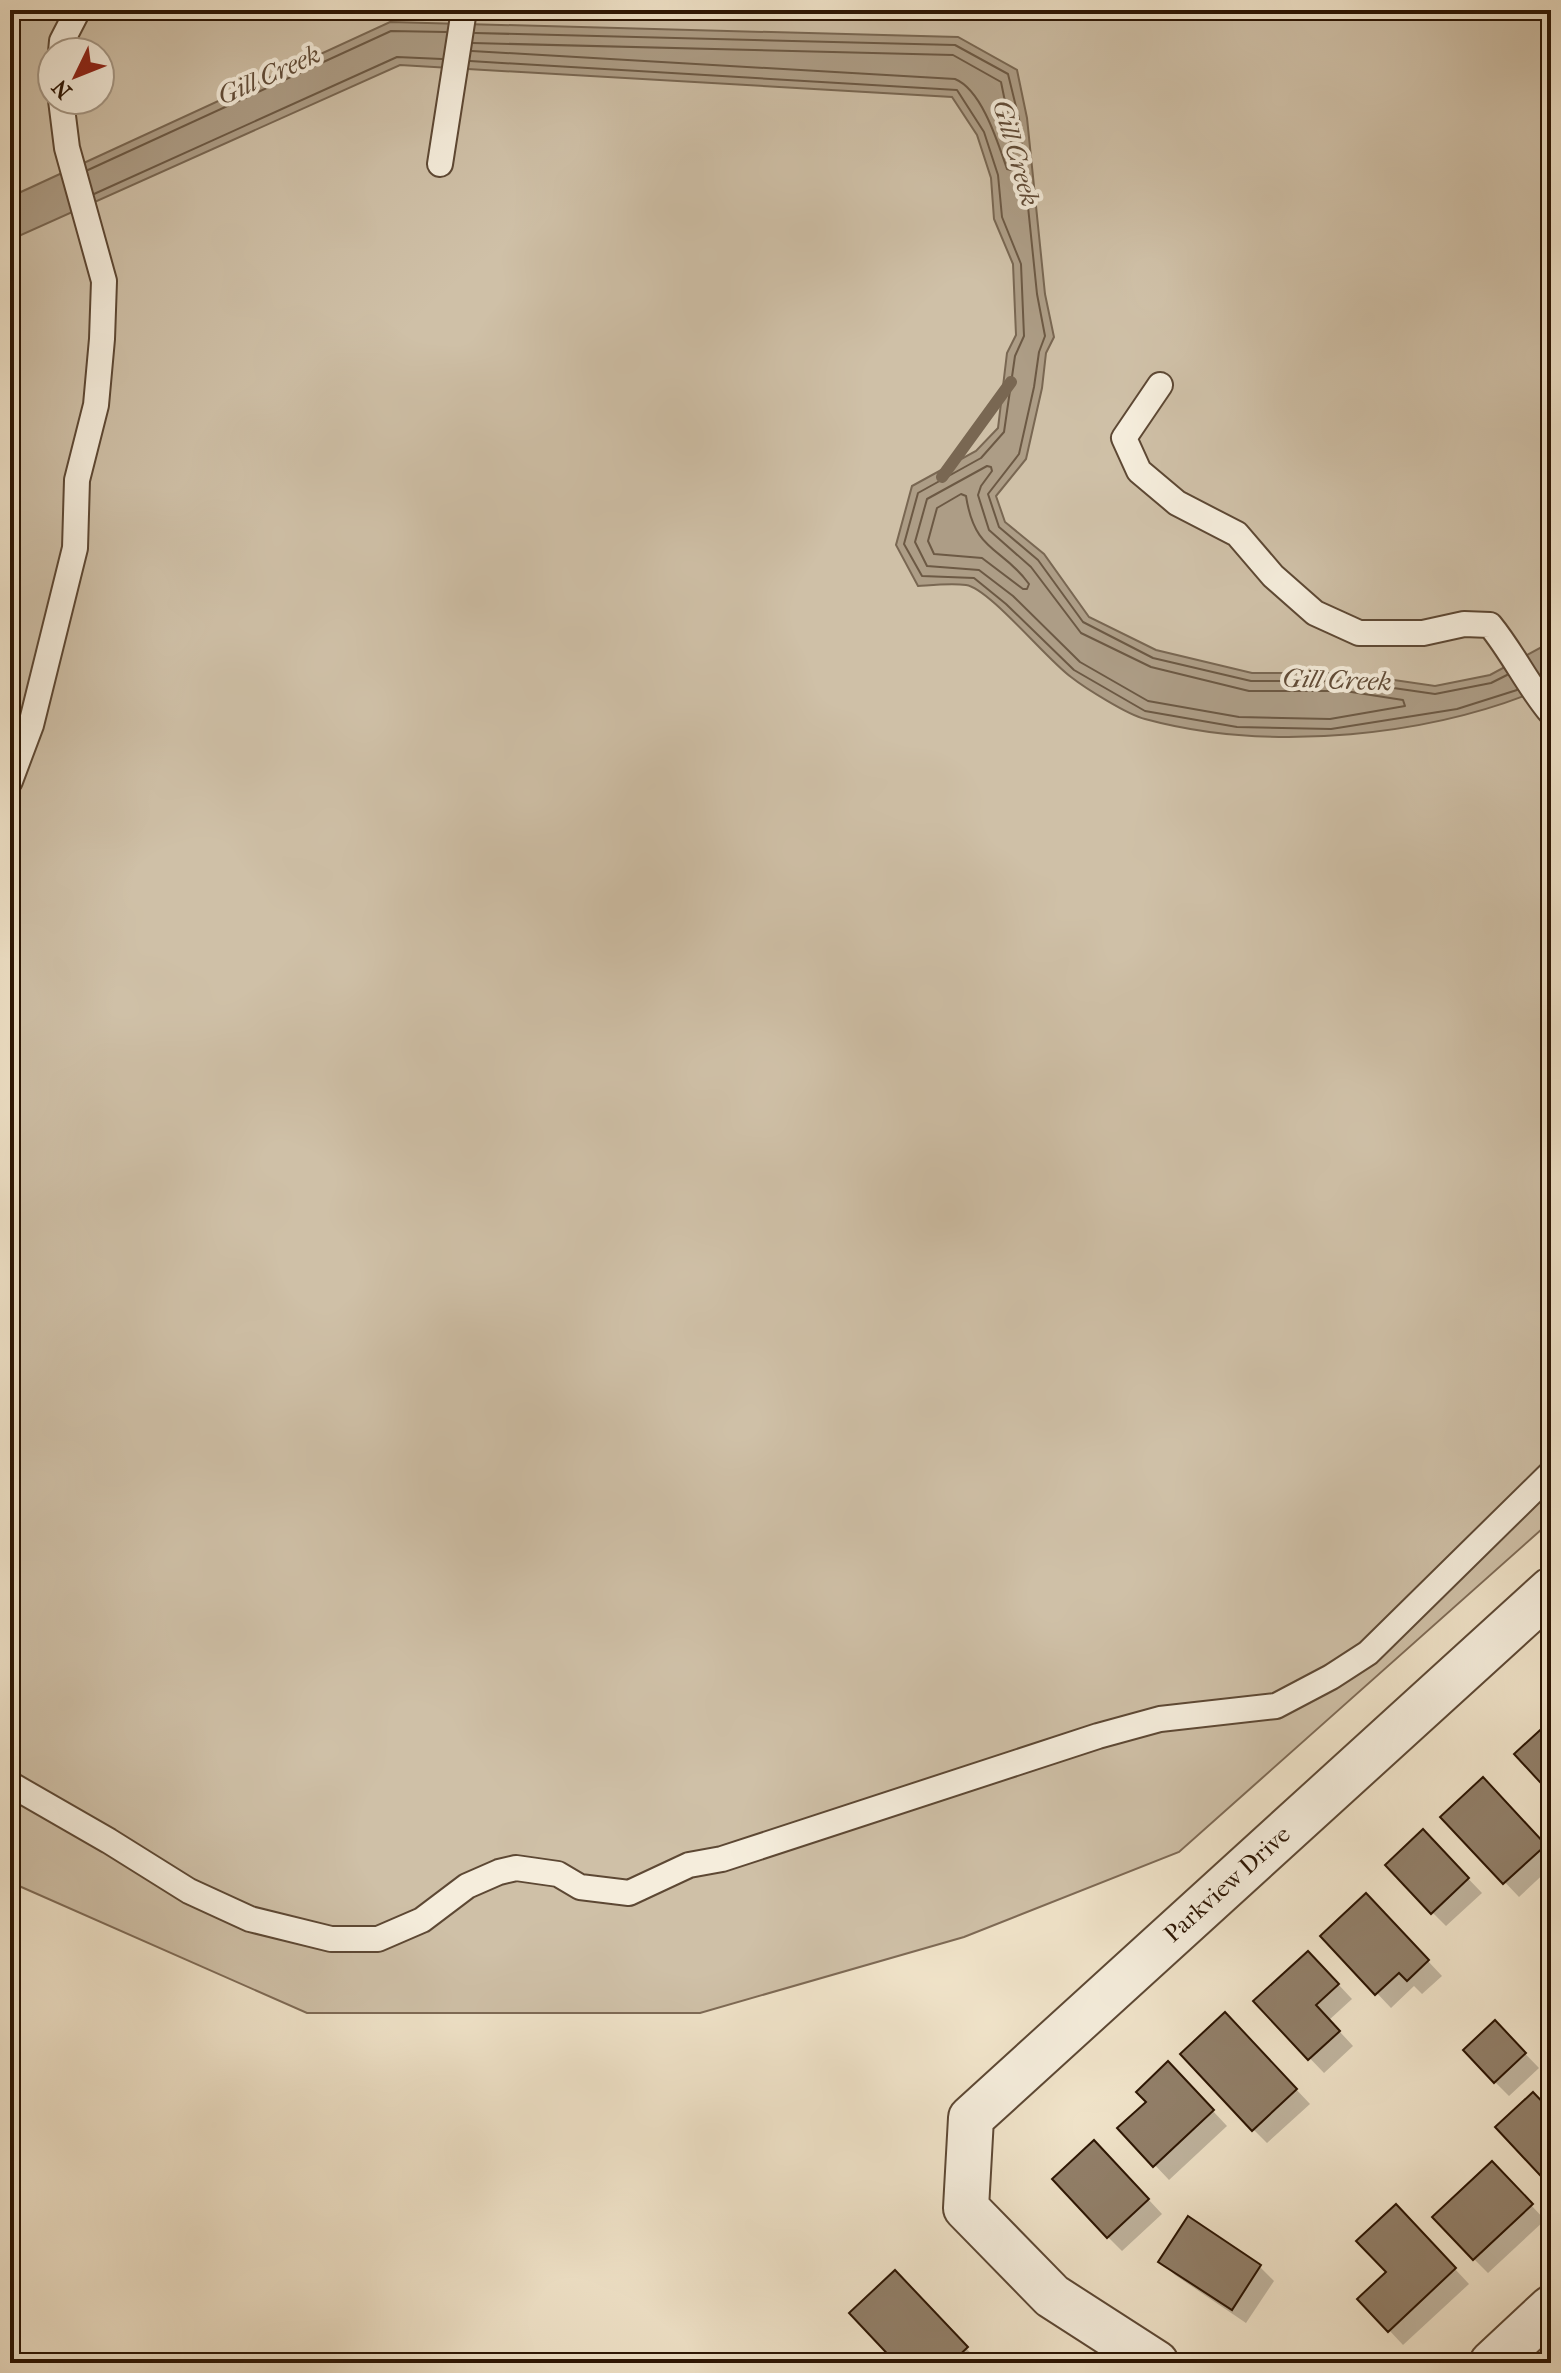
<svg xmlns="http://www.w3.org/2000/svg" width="1561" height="2373" viewBox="0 0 1561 2373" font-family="'IM FELL French Canon',serif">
<rect width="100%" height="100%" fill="#f0e3c9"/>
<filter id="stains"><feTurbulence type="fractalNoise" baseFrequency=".0025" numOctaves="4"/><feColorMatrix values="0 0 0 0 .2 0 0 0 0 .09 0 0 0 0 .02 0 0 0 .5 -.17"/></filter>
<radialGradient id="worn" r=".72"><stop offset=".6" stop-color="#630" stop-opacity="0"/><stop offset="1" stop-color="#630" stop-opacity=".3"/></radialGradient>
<path fill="#cfc0a7" stroke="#7e6a55" stroke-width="2" fill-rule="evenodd" d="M10,10H1551V1521L1179,1852L964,1937L700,2013H307L10,1882ZM52,52H100V100H52Z"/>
<path fill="#ad9d86" stroke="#796752" stroke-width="2" d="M390,22L958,37L1017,70L1027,118L1045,294L1054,337L1046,353L1042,388L1026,459L996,496L1005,522L1044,554L1089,617L1156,650L1252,673H1346L1435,686L1490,675L1551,642V685C1433,737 1270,753 1145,719C1128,715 1085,688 1071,677C1048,661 989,588 966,585C951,583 933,585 918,586L896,545L912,486L976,451L998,428L1007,353L1016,335L1013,264L994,219L991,178L977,135L952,97L400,65L10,240V197Z"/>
<path fill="#0003" d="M1497,1794L1551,1852V1867L1519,1897L1443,1817Z
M1437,1846L1482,1893L1446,1926L1432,1912Z
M1380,1910L1442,1976L1422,1994L1414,1986L1391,2008L1323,1936Z
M1322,1967L1352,1999L1329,2020L1353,2046L1324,2073L1256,2002Z
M1239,2029L1310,2104L1267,2143L1253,2129Z
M1509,2037L1539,2068L1509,2096L1495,2082Z
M1182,2078L1227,2126L1169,2180L1120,2128Z
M1108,2156L1162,2214L1122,2251L1108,2237Z
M1506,2178L1545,2220L1488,2273L1474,2259Z
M1188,2219L1260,2267L1274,2281L1246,2323L1175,2275L1160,2261Z
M1410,2221L1469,2284L1403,2345L1360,2299L1388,2273Z
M909,2287L980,2363H899Z"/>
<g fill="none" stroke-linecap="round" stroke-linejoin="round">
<path stroke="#6c5944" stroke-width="2" d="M475,33L955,45L1008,74L1019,119L1037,294L1045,336L1039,352L1034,387L1019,454L988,494L999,527L1038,560L1083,622L1153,658L1251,681H1345L1435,694L1491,683L1507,675
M472,51L955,79C982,90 998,143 1007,169L1011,170L1014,167L1009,121L1001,82L953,55L473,43
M470,61L957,90L984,132L998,175L1002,217L1021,264L1024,336L1015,356L1004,432L981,458L918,493L904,544L922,576L974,578L1006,604L1074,670L1145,711L1237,727L1331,729L1457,709L1517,690
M88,170L391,31L446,32
M94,194L397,57L442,59
M987,466L991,467L992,471L981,486L978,495L989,530L1031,567L1081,633L1151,667L1249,691H1345L1403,700L1405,706L1330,719L1239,717L1148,701L1080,662L1013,596L979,570L927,566L915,542L927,499Z
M961,494L966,496C975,554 1002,546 1029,584L1027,589H1023L982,558L934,554L928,541L937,508Z"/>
<path stroke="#796752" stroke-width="12" d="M942,477L1011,382"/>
</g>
<path fill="#92806a" stroke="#2c1503" stroke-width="2" d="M1551,1720V1794L1514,1754Z
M1483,1777L1546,1845L1503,1884L1440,1817Z
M1423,1829L1469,1878L1431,1914L1385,1865Z
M1366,1893L1429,1960L1407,1981L1399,1973L1375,1995L1320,1936Z
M1308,1951L1339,1984L1316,2005L1340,2031L1308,2060L1253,2001Z
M1225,2012L1297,2089L1252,2131L1180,2054Z
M1495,2020L1526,2053L1494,2083L1463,2050Z
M1168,2061L1214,2110L1153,2167L1117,2128L1146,2102L1136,2092Z
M1533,2092L1551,2111V2187L1495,2127Z
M1094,2140L1149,2199L1107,2238L1052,2179Z
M1492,2161L1533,2204L1473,2260L1432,2217Z
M1396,2204L1456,2268L1388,2332L1357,2299L1386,2272L1356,2241Z
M1188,2216L1261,2265L1232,2310L1158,2262Z
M895,2270L968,2347L951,2363H896L849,2313Z"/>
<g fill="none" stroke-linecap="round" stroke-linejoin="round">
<g stroke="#5d4834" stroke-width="28">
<path id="service" d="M61,52L62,41L78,10
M440,164L464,10
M1160,385L1124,438L1139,471L1177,503L1237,534L1273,576L1315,613L1359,633H1423L1464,624L1490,625C1513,653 1528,686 1551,713
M10,781L31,725L75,548L77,480L96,405L102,339L104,281L67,148L61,100
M10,1784L109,1841L189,1891L250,1919L331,1939H378L422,1920L467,1886L499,1872L516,1868L558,1874L580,1887L629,1893L689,1865L722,1859L1098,1736L1160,1719L1276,1706L1331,1677L1368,1653L1551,1473"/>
</g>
<g stroke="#5d4834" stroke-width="48">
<path id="minor" d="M1156,2363L1052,2296L966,2208L971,2118L1551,1590
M1492,2363L1551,2308"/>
</g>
<use href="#service" stroke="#f5eddc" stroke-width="24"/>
<use href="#minor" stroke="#f5eddc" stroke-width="44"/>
</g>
<g text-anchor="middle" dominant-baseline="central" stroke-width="8" stroke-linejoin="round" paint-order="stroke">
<g font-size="24" fill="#2c1503" stroke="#f5eddc">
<text transform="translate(1227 1884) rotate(-42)">Parkview Drive</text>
</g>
<g font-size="26" font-style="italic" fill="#604b37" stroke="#f5eddc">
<text transform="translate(269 75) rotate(-24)">Gill Creek</text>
<text transform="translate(1016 153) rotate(74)">Gill Creek</text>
<text transform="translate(1337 680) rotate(2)">Gill Creek</text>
</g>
</g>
<rect width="1561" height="2373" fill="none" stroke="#f0e3c9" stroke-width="40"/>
<rect x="12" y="12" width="1537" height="2349" fill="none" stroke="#2c1503" stroke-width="4"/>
<rect x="20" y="20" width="1521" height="2333" fill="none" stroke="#2c1503" stroke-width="2"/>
<g transform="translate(76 76) rotate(227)"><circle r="38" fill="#f5eddc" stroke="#a59785" stroke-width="2"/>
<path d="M0-6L14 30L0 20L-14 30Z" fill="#8f2418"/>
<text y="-12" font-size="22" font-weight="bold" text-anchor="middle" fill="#2c1503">N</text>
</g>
<rect width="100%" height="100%" filter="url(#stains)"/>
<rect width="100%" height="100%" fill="url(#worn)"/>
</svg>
